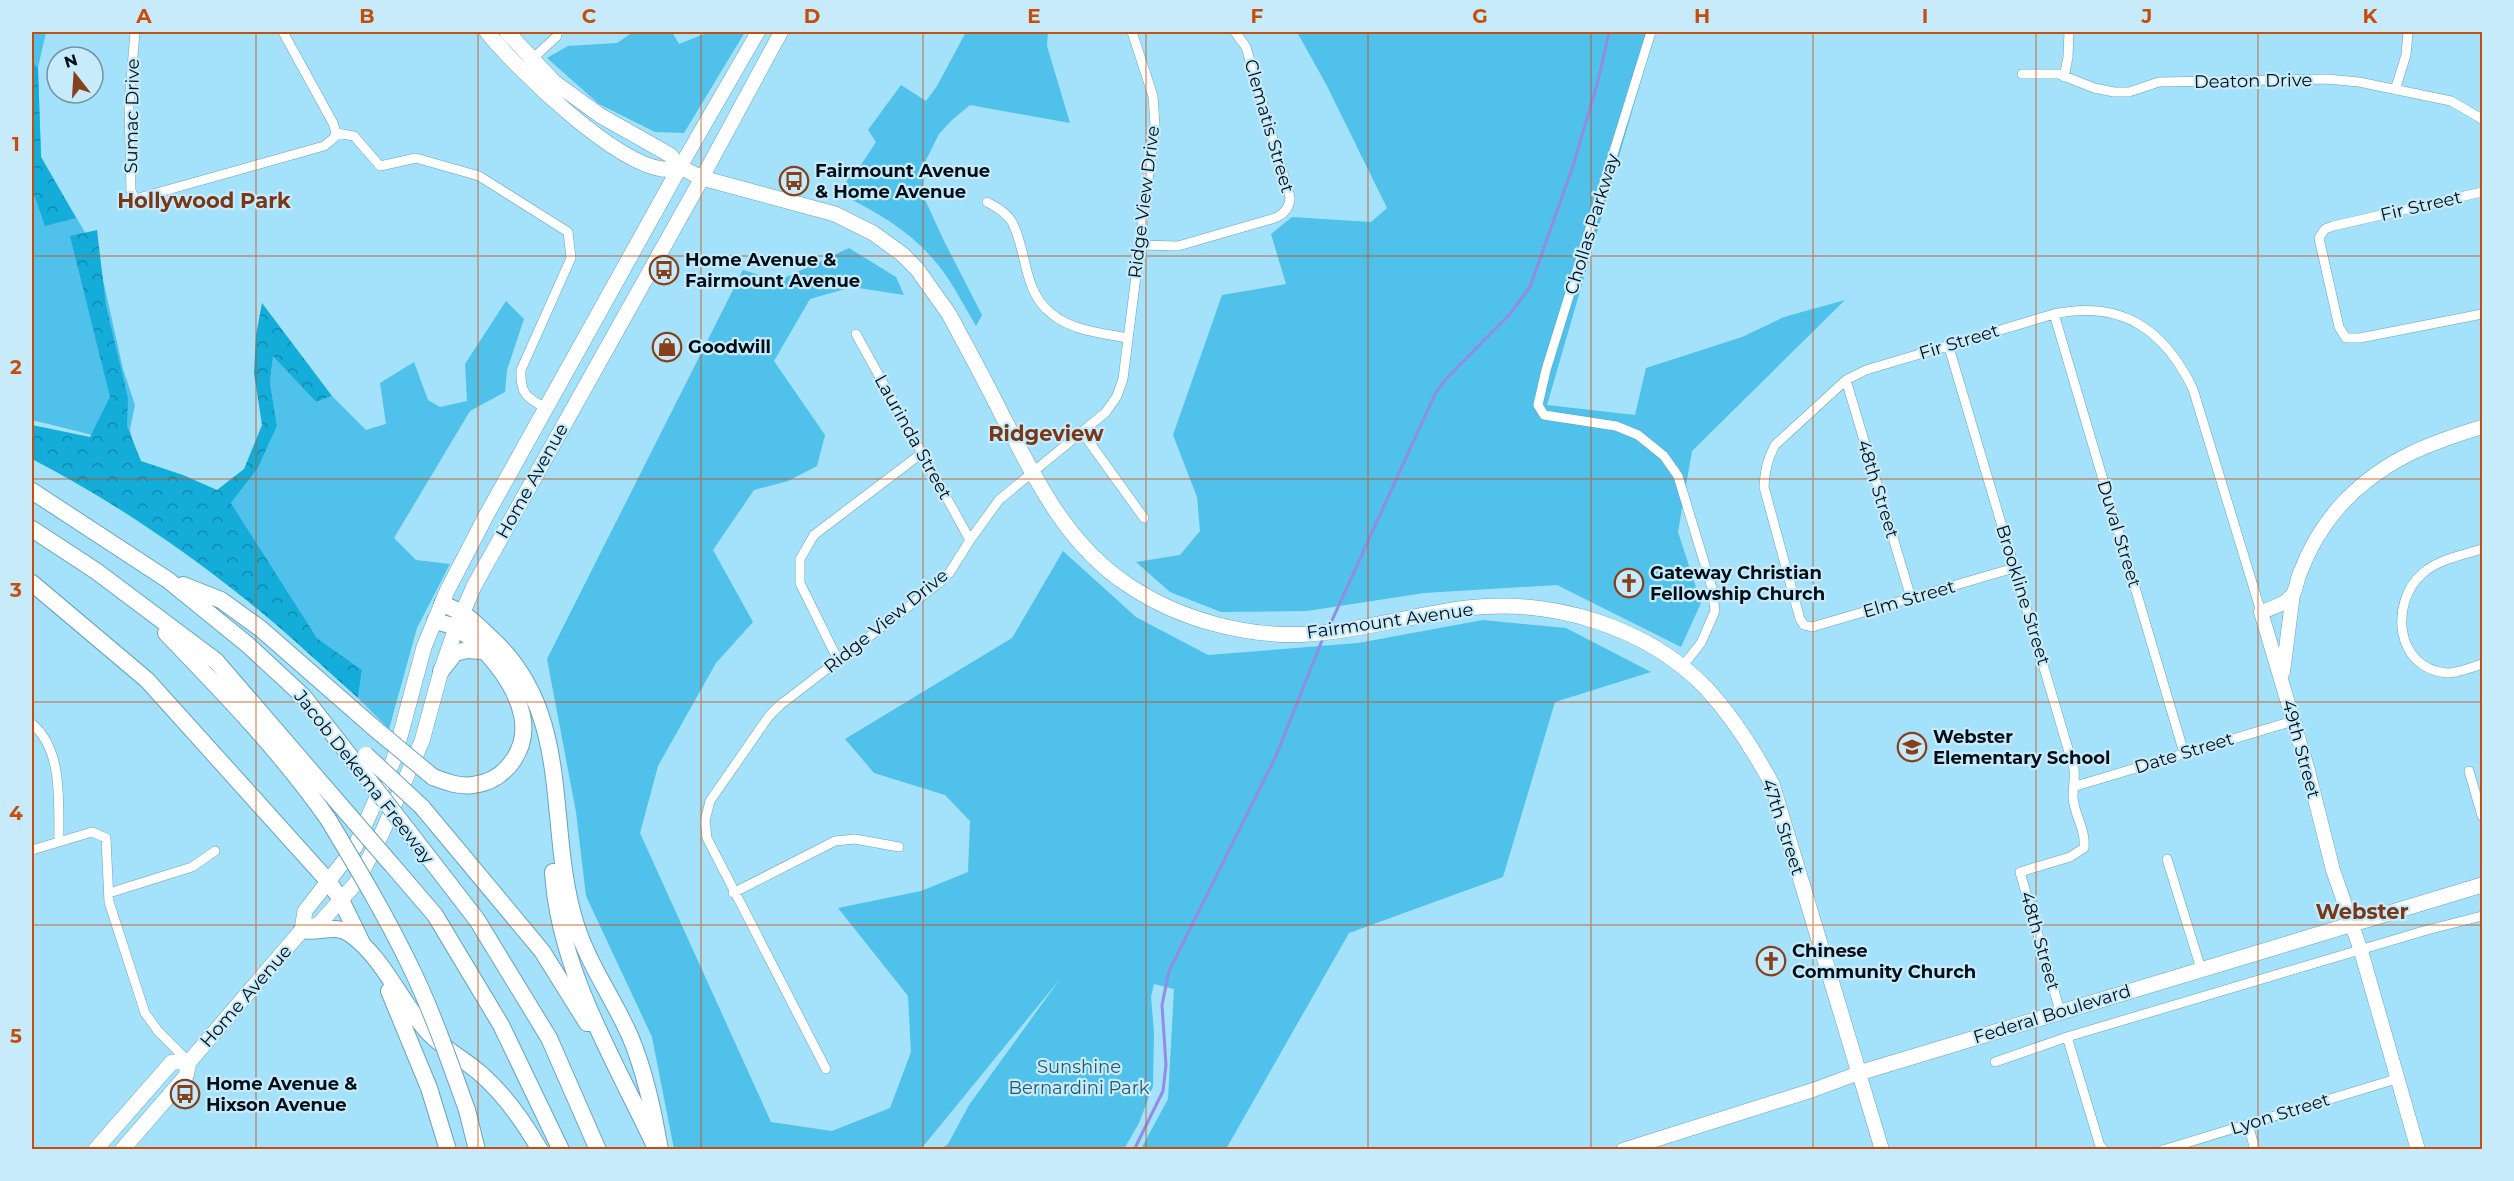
<svg xmlns="http://www.w3.org/2000/svg" width="2514" height="1181" viewBox="0 0 2514 1181" font-family="Montserrat,sans-serif">
<defs>
<pattern id="forest-crowns" width="20" height="18" patternUnits="userSpaceOnUse" patternTransform="scale(1.5)"><rect width="20" height="18" fill="#14acd8"/><path d="M2 6a3 3 0 1 1 6 0M12 15a3 3 0 1 1 6 0" fill="none" stroke="#108aae"/></pattern>
</defs>
<rect width="100%" height="100%" fill="#a4e1fa"/>
<path fill="#4fc1ea" d="M32,32H46L38,68L41,157L97,253L123,369L135,405L130,429L133,445L32,420Z
M633,32H672L679,44L709,32H745L684,133L655,132L599,104L547,58L568,46L617,43Z
M966,32H1048L1047,46L1070,123L970,105L952,120L939,134L924,164L922,193L944,241L982,315L976,326C966,309 956,290 945,274C919,237 882,214 842,195L851,170L857,171L876,142L868,130L901,85L926,101L937,86Z
M1297,32H1655L1547,405L1635,415L1646,368L1742,337L1784,317L1845,300L1692,451L1678,532L1701,603L1681,647L1557,585L1424,593L1307,611L1221,612L1170,592L1136,562L1180,555L1200,531L1197,497L1173,435L1222,295L1286,284L1271,234L1292,217L1371,222L1387,208L1327,86Z
M849,248L896,277L904,295L852,287L810,299L774,361L825,435L817,466L788,481L754,490L713,550L753,622L716,663L658,766L640,833L771,1122L832,1131L890,1108L911,1052L908,996L838,908L921,891L968,872L970,821L945,795L874,773L845,739L1012,638L1063,551L1136,617L1208,655L1358,643L1483,620L1566,628L1651,672L1555,702L1503,877L1349,933L1226,1149H1141L1168,1099L1174,989L1154,984L1151,997L1154,1032L1153,1086L1139,1123L1124,1149H941L948,1144L969,1105L1060,979L921,1149H674L652,1037L586,896L576,812L547,659L743,270L778,281Z
M506,301L524,319L507,370L505,392L470,411L394,538L416,560L450,564L417,628L389,729L358,698L362,670L317,638L231,503L258,468L277,426L270,382L273,355L316,402L332,396L366,430L386,424L380,383L414,362L428,400L440,407L467,401L465,364Z"/>
<path fill="url(#forest-crowns)" d="M32,62L38,68L41,157L76,218L45,226L32,189Z
M97,230L106,306L128,398L127,426L141,461L183,475L217,490L244,469L262,425L254,373L256,335L262,303L332,396L316,402L273,356L270,382L277,426L258,468L231,503L317,638L362,670L358,698C321,665 284,630 245,599C179,546 107,498 32,459V425L90,437L110,397L70,236Z"/>
<g fill="none" stroke-linecap="round" stroke-linejoin="round">
<path stroke="#918ce5" stroke-width="3" d="M1329,627L1435,394L1445,380L1509,315L1530,287L1573,166L1598,81L1609,32
M1134,1150L1163,1091L1166,1065L1162,1005L1169,971L1276,756L1323,638"/>
<g stroke="#68a4bc" stroke-width="10">
<path id="street" d="M135,32L129,104L131,191L135,199L324,146L334,138L336,133L333,123L283,32
M1651,32L1546,370L1538,405L1544,415L1616,426L1638,435L1664,456L1678,476L1712,588L1715,611L1701,643L1681,668
M529,62L557,36V32
M2022,74H2059L2094,88L2114,92H2129L2159,82L2327,79L2359,82L2451,101L2482,119
M2064,77L2068,57L2069,32
M2395,90L2406,55L2408,32
M336,133L354,136L380,166L416,158L479,176L568,232L571,258L521,370C520,393 526,398 546,408
M2482,192L2333,226L2325,229L2319,238L2339,327L2346,338H2360L2482,314
M987,202C996,207 1006,212 1012,222C1028,252 1022,291 1052,314C1072,331 1103,333 1127,338
M1140,245L1178,246L1275,218C1284,214 1290,207 1290,197L1246,47L1235,32
M2054,314L2184,753
M856,334L970,540
M1948,344L2074,769C2075,779 2073,788 2073,797C2074,815 2086,829 2084,848L2070,857L2020,872L2060,1011
M1846,380L1911,598
M1082,432L1144,518
M2482,549C2463,555 2439,559 2423,573C2389,602 2395,669 2447,673C2458,673 2472,667 2482,664
M2014,568L1812,627L1804,625L1800,619L1764,487C1765,471 1767,460 1775,445L1846,380L1866,370L2054,314C2122,300 2164,329 2193,389L2261,612
M838,660L800,583V559L814,535L922,453
M32,724C64,750 58,805 59,842
M2469,771L2482,816
M2076,786L2293,721
M32,850L92,832L106,838L109,902L145,1013L158,1031L189,1062
M2167,859L2201,969
M109,893L192,867L215,851
M733,893L835,841L855,839L899,847
M2067,1037L2100,1146L2104,1150
M1995,1062L2067,1037L2427,930L2482,916
M826,1069L707,838L705,821L710,801L769,716L780,705L939,583L950,572L970,540L999,500L1106,412L1117,396L1123,379L1155,125L1153,96L1132,32
M2248,1124L2255,1150
M2163,1150L2396,1079"/>
</g>
<g stroke="#68a4bc" stroke-width="15">
<path id="secondary" d="M680,167L758,32
M702,178L781,32
M2283,672L2293,594
M1623,1150L1813,1090L1859,1073L1882,1150
M2418,1150L2361,951L2333,870L2307,767L2261,612C2272,608 2286,604 2293,594C2297,588 2297,579 2300,573C2309,549 2323,525 2340,506C2381,461 2426,444 2482,427"/>
</g>
<g stroke="#68a4bc" stroke-width="16">
<path id="primary" d="M487,32C518,70 613,162 662,169C668,170 674,168 680,167
M507,32L554,82L601,116L670,155L680,167L702,178L835,214L873,233L902,254L917,269L949,314C967,348 986,382 1003,417C1036,480 1067,545 1128,585C1180,620 1248,638 1310,634C1363,630 1414,615 1467,608C1551,598 1646,626 1706,688C1733,717 1753,749 1772,784L1859,1073L2482,885
M302,930L305,911L355,847L394,759L424,647L447,591L487,514L680,167
M95,1150L172,1062H189
M122,1150L186,1076L189,1062L302,930L319,924L357,882L382,833L422,741L441,671L456,628L474,586L702,178"/>
</g>
<g stroke="#68a4bc" stroke-width="18">
<path id="highway" d="M32,491L168,580L248,645L303,696L360,769
M32,529L96,571L216,661L341,806
M32,583L147,680L328,881L341,900L363,945
M183,585L221,600L261,629L373,727
M442,604C467,613 474,622 493,640C575,717 545,827 576,925C589,965 613,998 630,1036C645,1072 653,1110 660,1150
M166,633C223,692 281,752 328,819
M441,671L455,653L467,650L483,651
M433,777C446,782 459,787 473,785C507,781 529,748 522,715C515,682 486,647 457,628C451,625 442,623 435,621
M422,807L542,951L587,1023
M409,832L477,920L549,1038L598,1150
M392,865L435,915L501,1025L561,1150
M553,872C559,970 613,1057 654,1144
M302,930C319,934 334,923 350,934C382,956 401,1002 427,1031C442,1048 464,1059 481,1074C505,1095 524,1122 540,1150
M389,991L429,1088L448,1150
M467,1110L477,1150"/>
</g>
<use href="#street" stroke="#fff" stroke-width="9"/>
<use href="#secondary" stroke="#fff" stroke-width="14"/>
<use href="#primary" stroke="#fff" stroke-width="15"/>
<use href="#highway" stroke="#fff" stroke-width="16"/>
<g stroke="#68a4bc" stroke-width="18" stroke-linecap="butt">
<path id="highway-bridge" d="M373,727L433,777
M366,755L422,807
M360,769L409,832
M341,806L392,865
M328,819C358,869 388,919 413,972C434,1016 450,1063 467,1110"/>
</g>
<use href="#highway-bridge" stroke="#fff" stroke-width="16"/>
</g>
<path fill="none" stroke="#c54e0e" stroke-width="1.5" stroke-opacity="0.55" d="M256,32V1150M478,32V1150M701,32V1150M923,32V1150M1146,32V1150M1368,32V1150M1591,32V1150M1813,32V1150M2036,32V1150M2258,32V1150M32,256H2482M32,479H2482M32,702H2482M32,925H2482"/>
<defs>
<g id="bus-ring" transform="scale(1.5)"><circle r="9.5" fill="#c7ebfa" stroke="#86401c" stroke-width="1.5"/><path d="M-5-6H5V4H4V6H2V4H-2V6H-4V4H-5ZM-3.5-4V0h7V-4ZM-3.5 1.2v1.5H-2V1.2ZM2 1.2v1.5H3.5V1.2Z" fill="#86401c"/></g>
<g id="shop-ring" transform="scale(1.5)"><circle r="9.5" fill="#c7ebfa" stroke="#86401c" stroke-width="1.5"/><path d="M-5-2.5h2.3a2.7 3.5 0 0 1 5.4 0H5L5.5 6h-11ZM-1.5-2.5h3a1.5 2.3 0 0 0-3 0Z" fill="#86401c"/></g>
<g id="church-ring" transform="scale(1.5)"><circle r="9.5" fill="#c7ebfa" stroke="#86401c" stroke-width="1.5"/><path d="M-1.2-6h2.4v3.5h3.3v2.4h-3.3V6h-2.4V-.1h-3.3v-2.4h3.3Z" fill="#86401c"/></g>
<g id="school-ring" transform="scale(1.5)"><circle r="9.5" fill="#c7ebfa" stroke="#86401c" stroke-width="1.5"/><path d="M0-5L7-2L0 1L-7-2ZM-4 1L0 2.5L4 1V4Q0 6-4 4Z" fill="#86401c"/></g>
</defs>
<g fill-rule="evenodd">
<use href="#bus-ring" x="794" y="181"/>
<use href="#bus-ring" x="664" y="270"/>
<use href="#shop-ring" x="667" y="347"/>
<use href="#church-ring" x="1629" y="583"/>
<use href="#school-ring" x="1912" y="747"/>
<use href="#church-ring" x="1771" y="961"/>
<use href="#bus-ring" x="185" y="1094"/>
</g>
<g text-anchor="middle" dominant-baseline="central" stroke-width="4.5" stroke-linejoin="round" paint-order="stroke">
<g font-size="18" fill="#000e17" stroke="#c7ebfa">
<text transform="translate(2253 81) rotate(-1)">Deaton Drive</text>
<text transform="translate(132 116) rotate(-89)">Sumac Drive</text>
<text transform="translate(1269 126) rotate(74)">Clematis Street</text>
<text transform="translate(1144 202) rotate(-83)">Ridge View Drive</text>
<text transform="translate(2421 206) rotate(-13)">Fir Street</text>
<text transform="translate(1592 224) rotate(-73)">Chollas Parkway</text>
<text transform="translate(1959 342) rotate(-17)">Fir Street</text>
<text transform="translate(913 437) rotate(61)">Laurinda Street</text>
<text transform="translate(532 481) rotate(-61)">Home Avenue</text>
<text transform="translate(1878 489) rotate(73)">48th Street</text>
<text transform="translate(2119 534) rotate(73)">Duval Street</text>
<text transform="translate(2023 595) rotate(73)">Brookline Street</text>
<text transform="translate(1909 599) rotate(-16)">Elm Street</text>
<text transform="translate(886 621) rotate(-39)">Ridge View Drive</text>
<text transform="translate(1390 621) rotate(-8)">Fairmount Avenue</text>
<text transform="translate(2301 749) rotate(75)">49th Street</text>
<text transform="translate(2184 753) rotate(-17)">Date Street</text>
<text transform="translate(364 777) rotate(52)">Jacob Dekema Freeway</text>
<text transform="translate(1783 827) rotate(72)">47th Street</text>
<text transform="translate(2040 941) rotate(74)">48th Street</text>
<text transform="translate(246 996) rotate(-49)">Home Avenue</text>
<text transform="translate(2052 1014) rotate(-17)">Federal Boulevard</text>
<text transform="translate(2280 1114) rotate(-17)">Lyon Street</text>
</g>
<g font-size="18" font-weight="bold" fill="#000e17" stroke="#c7ebfa" text-anchor="start">
<text x="815" y="171">Fairmount Avenue<tspan x="815" dy="21">&amp; Home Avenue</tspan></text>
<text x="685" y="260">Home Avenue &amp;<tspan x="685" dy="21">Fairmount Avenue</tspan></text>
<text x="688" y="347">Goodwill</text>
<text x="1650" y="573">Gateway Christian<tspan x="1650" dy="21">Fellowship Church</tspan></text>
<text x="1933" y="737">Webster<tspan x="1933" dy="21">Elementary School</tspan></text>
<text x="1792" y="951">Chinese<tspan x="1792" dy="21">Community Church</tspan></text>
<text x="206" y="1084">Home Avenue &amp;<tspan x="206" dy="21">Hixson Avenue</tspan></text>
</g>
<g font-size="18" fill="#25596d" stroke="#c7ebfa">
<text x="1079" y="1067">Sunshine<tspan x="1079" dy="21">Bernardini Park</tspan></text>
</g>
<g font-size="21" font-weight="bold" fill="#783818" stroke="#c7ebfa">
<text x="204" y="200">Hollywood Park</text>
<text x="1046" y="433">Ridgeview</text>
<text x="2362" y="911">Webster</text>
</g>
</g>
<rect width="2514" height="1181" fill="none" stroke="#c7ebfa" stroke-width="66"/>
<g transform="translate(75 75) rotate(343)"><circle r="28" fill="#c7ebfa" stroke="#77939f" stroke-width="1.5"/>
<path d="M0-4.5L10 22L0 15L-10 22Z" fill="#86401c"/>
<text y="-9" font-size="16" font-weight="bold" text-anchor="middle" fill="#000e17">N</text>
</g>
<rect x="33" y="33" width="2448" height="1115" fill="none" stroke="#c54e0e" stroke-width="2"/>
<g font-size="20" text-anchor="middle" font-weight="bold" fill="#c54e0e">
<text x="144" y="23">A</text>
<text x="367" y="23">B</text>
<text x="589" y="23">C</text>
<text x="812" y="23">D</text>
<text x="1034" y="23">E</text>
<text x="1257" y="23">F</text>
<text x="1480" y="23">G</text>
<text x="1702" y="23">H</text>
<text x="1925" y="23">I</text>
<text x="2147" y="23">J</text>
<text x="2370" y="23">K</text>
<text x="16" y="151">1</text>
<text x="16" y="374">2</text>
<text x="16" y="597">3</text>
<text x="16" y="820">4</text>
<text x="16" y="1043">5</text>
</g>
</svg>
